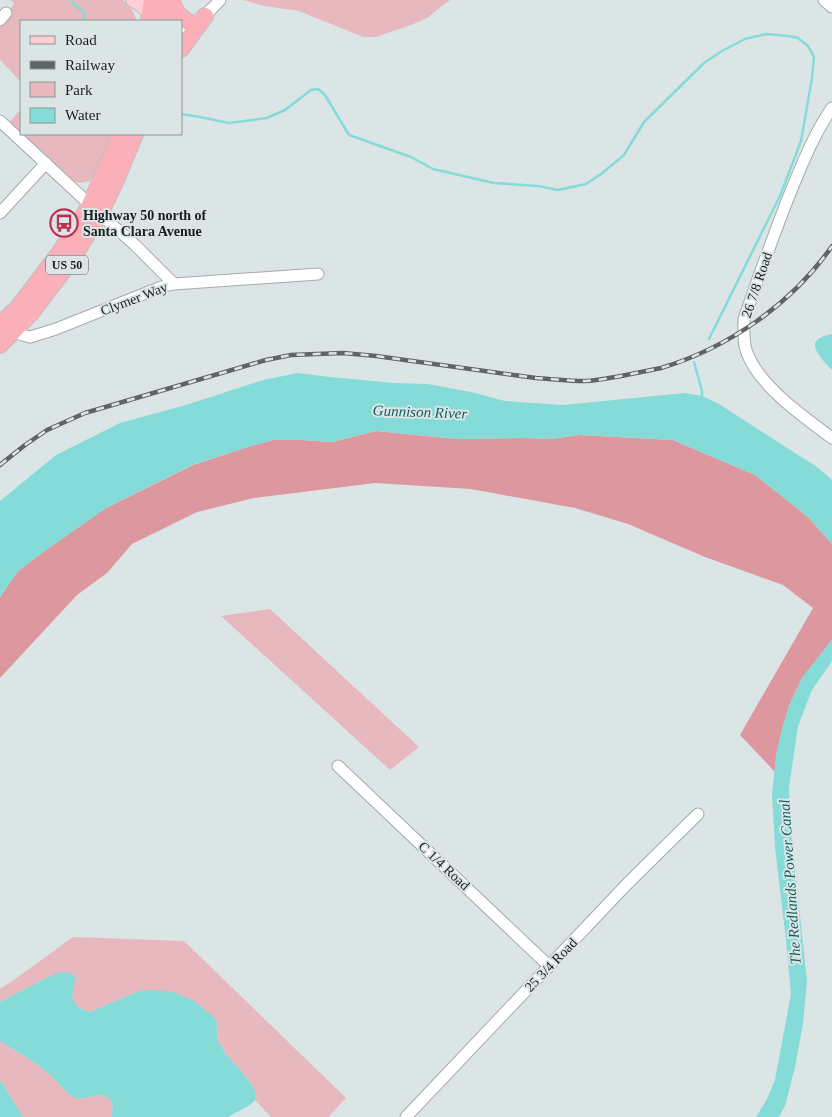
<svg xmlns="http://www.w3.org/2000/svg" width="832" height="1117" viewBox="0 0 832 1117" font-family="Georgia,serif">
<rect width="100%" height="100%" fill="#dce5e5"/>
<path fill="#e7b8bd" d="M11,0H123L132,10L137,21H21V82L0,60V25L14,4Z
M243,0H450L427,18L411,25L376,37H363L299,11L265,6Z
M21,109V134H113L98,170L90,181L79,183L62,175L9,123Z
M270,609L419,747L390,770L221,616Z
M73,937L184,941L346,1098L329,1116L330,1117H271L255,1100L256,1092L247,1078L225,1053L218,1041L216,1019L139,991L90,1012L79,1008L52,975L0,1002V989L11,982Z
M0,1041C15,1051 36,1062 49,1074C57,1080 63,1090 72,1096C83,1104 98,1089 109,1099C115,1104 112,1110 111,1117H23L0,1080Z"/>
<path fill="#dc979f" d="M376,431L457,439L523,438L551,439L579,435L673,440L755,475L807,516L832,544V640L802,678L789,706L782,730L776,756L775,772L740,735L813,608L783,585L705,557L628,524L575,508L471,489L375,483L254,498L197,512L132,544L107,573L77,595L0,678V597L18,571L46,550L106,508L193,465L251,446L273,440H302L332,442Z"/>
<path fill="#84dbd8" d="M832,334V370C827,365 823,361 819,355C809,341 819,337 832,334Z
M298,373L330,377L394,383L428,384L471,392L505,401L563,405L685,393L702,396L719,404L817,467L832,480V544L807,516L755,475L673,440L579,435L551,439L523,438L457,439L376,431L332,442L302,440H273L251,446L192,465L106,508L46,550L18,571L0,597V501L56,455L120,423L186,405L263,380Z
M832,640V661L812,690L798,726L789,788L791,832L807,981L803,1024L795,1067L785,1106L779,1117H756L767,1099L775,1080L791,994L786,940L775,847L772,795L776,756L782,729L789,706L802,678Z
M63,972L71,973L75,977L72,999L79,1008L90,1012L139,991L153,990L173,992L194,1001L216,1019L218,1041L225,1053L247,1078L256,1092L255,1100L250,1105L228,1117H111C112,1110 115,1104 109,1099C98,1089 83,1104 72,1096C63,1090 57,1080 49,1074C36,1062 15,1051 0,1041V1002L52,975Z
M0,1080L23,1117H0Z"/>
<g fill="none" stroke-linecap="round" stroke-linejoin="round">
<path stroke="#84dbd8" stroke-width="2.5" d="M72,0V2L85,14L83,21
M181,114L200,117L229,123L267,118L285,110L311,90L318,89L325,95L349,135L411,157L433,169L494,183L538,186L558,190L586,184L601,174L624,155L644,122L704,63L722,51L745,39L766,34L788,36L798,38L808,46L814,57L812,78L801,141L780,196L709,339
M694,362L702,391V396"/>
<g stroke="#a2abaa" stroke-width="13">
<path id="minor" d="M824,0L832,7
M0,20L6,13
M181,27C198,24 209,12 220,0
M832,108C814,134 803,162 791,191C774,233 759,276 744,319C744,329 743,339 746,350C757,385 804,417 832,438
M0,121L100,214L135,245L174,284
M0,213L46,163
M16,329L22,335L30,337L56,329L161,287L174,284L318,274
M338,766L549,966
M406,1117L627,884L698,814"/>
</g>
<g stroke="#bfc0c0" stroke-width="16">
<path id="major" d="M133,0L140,4L156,18"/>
</g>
<g stroke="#bfc0c0" stroke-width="18">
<path id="highway" d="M172,0C175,14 180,16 191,24
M149,21L152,0
M162,21L166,0
M181,49L205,16
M0,324L17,309L61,251L90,205L121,134
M0,345L31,313L72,259L100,214L116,180L135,134"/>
</g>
<use href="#minor" stroke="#fff" stroke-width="11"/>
<use href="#major" stroke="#fdcfd5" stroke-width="14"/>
<use href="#highway" stroke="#fbafb9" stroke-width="16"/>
<g stroke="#5f6464" stroke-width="4.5">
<path id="rail" d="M0,465L25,445L47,430L85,413L266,360L291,355L343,353L376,356L536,378C552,379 569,381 586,381C601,380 616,377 631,374C641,372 651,370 661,368C728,348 792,304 832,246"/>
</g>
<use href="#rail" stroke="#dce5e5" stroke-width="2.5" stroke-dasharray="8" stroke-linecap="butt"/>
</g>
<defs>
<g id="bus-ring" transform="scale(1.4375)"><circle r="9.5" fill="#dce5e5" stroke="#bf2f53" stroke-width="1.5"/><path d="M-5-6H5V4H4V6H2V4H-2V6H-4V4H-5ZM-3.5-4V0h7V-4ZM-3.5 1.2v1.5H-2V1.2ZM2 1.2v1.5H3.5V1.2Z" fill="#bf2f53"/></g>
</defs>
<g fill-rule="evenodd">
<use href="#bus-ring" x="64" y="223"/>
</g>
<g text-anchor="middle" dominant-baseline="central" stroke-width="4" stroke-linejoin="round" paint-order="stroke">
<rect fill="#dce5e5" stroke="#555a5a" stroke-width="1" x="46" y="255.5" width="42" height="19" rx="4"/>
<g font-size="12" font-weight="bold" fill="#1b1e1e">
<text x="67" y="265">US 50</text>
</g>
<g font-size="14" font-weight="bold" fill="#1b1e1e" stroke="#dce5e5" text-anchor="start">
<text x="83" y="215">Highway 50 north of<tspan x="83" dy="16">Santa Clara Avenue</tspan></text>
</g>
<g font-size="14" fill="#1b1e1e" stroke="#dce5e5">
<text transform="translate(757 285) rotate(-71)">26 7/8 Road</text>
<text transform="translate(134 299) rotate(-21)">Clymer Way</text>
<text transform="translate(444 866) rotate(43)">C 1/4 Road</text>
<text transform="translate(551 965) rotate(-46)">25 3/4 Road</text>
</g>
<g font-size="15" font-style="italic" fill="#135d5c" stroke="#dce5e5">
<text transform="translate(420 412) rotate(2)">Gunnison River</text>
<text transform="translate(790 882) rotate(-94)">The Redlands Power Canal</text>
</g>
</g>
<rect x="20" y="20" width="162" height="115" fill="#dce5e5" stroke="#8f9595"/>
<rect x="30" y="36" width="25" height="8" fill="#fdcfd5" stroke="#8f9595"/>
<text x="65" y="45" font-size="15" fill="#1b1e1e">Road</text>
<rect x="30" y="61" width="25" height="8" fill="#5f6464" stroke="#8f9595"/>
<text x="65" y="70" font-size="15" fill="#1b1e1e">Railway</text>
<rect x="30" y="82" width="25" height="15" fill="#e7b8bd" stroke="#8f9595"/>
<text x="65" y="95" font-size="15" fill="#1b1e1e">Park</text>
<rect x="30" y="108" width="25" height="15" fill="#84dbd8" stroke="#8f9595"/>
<text x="65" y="120" font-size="15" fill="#1b1e1e">Water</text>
</svg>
